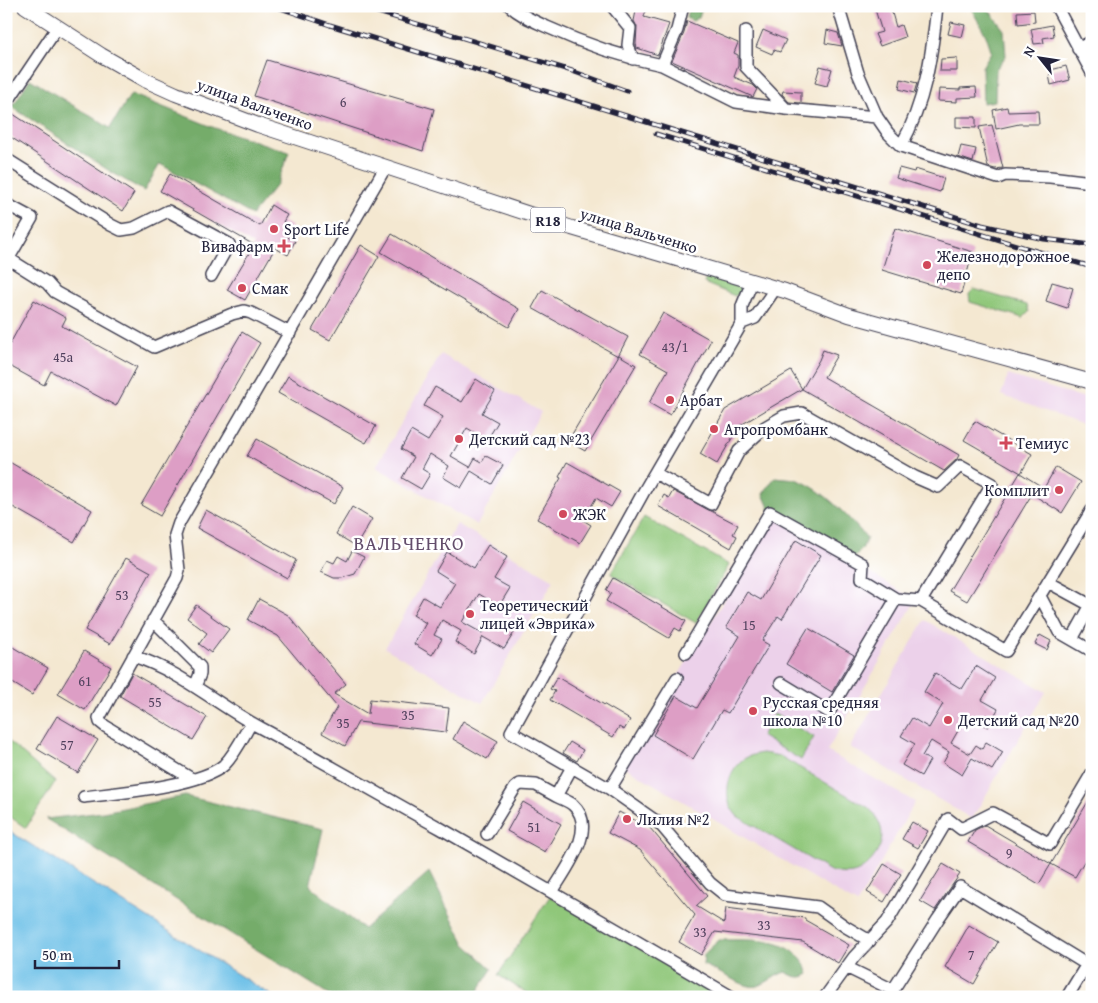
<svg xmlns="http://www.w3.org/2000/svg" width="1098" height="1003" viewBox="0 0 1098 1003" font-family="'Gentium Book Plus',serif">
<rect width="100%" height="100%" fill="#fff"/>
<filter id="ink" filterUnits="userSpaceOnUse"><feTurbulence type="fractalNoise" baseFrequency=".02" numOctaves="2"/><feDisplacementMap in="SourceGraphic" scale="10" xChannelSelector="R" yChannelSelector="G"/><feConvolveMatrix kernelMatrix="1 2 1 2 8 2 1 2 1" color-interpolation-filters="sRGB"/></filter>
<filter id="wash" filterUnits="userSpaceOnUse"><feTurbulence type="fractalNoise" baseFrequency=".0096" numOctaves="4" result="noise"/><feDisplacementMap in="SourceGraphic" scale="20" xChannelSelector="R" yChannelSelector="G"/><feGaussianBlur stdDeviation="1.12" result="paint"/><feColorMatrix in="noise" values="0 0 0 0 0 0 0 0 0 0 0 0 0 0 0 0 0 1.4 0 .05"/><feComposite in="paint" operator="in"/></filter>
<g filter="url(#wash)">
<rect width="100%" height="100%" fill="#f4e8d1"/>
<path fill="#ecd1ea" d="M441,354L541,412L477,525L376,467Z
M1008,375L1092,400V428L1001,395Z
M775,517L916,600L827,751L915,802L857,904L623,766Z
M457,524L554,580L482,703L385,648Z
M925,620L1046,692L972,819L850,747Z"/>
<path fill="#90c77a" stroke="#59745a" d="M707,276L739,286L742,290L741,293L735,296L704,283Z
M974,289L1027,305L1029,312L1023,318L970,302L969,294Z
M644,517L729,565L696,623L611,574Z
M774,714L814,737L801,760L761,736Z
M6,739L55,782L26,828L6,814Z
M763,753L780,756L869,808C874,814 879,820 881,828C886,845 871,866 856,872C848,875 840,873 832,872L737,816C734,812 730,807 729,802C725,789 730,770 741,761C747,756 755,754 763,753Z
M550,896L724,997H533L498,975Z"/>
<path fill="#74ac6a" stroke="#4b6752" d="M689,6H703L699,17L693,21L686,18Z
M970,6H986L1004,30L1006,56L996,69L995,101L983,103L982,67L991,52C988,34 978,23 970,6Z
M30,79L110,128L131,94L215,128L289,152L277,184L252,215L160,164L144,191L111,172L12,107Z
M775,477C782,478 789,478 795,479C823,488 847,516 867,538L862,549L854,557L770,510L763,494Z
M185,796L323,829L310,886L364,929L429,872L465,944L492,969L474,997H333L46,819L103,812Z
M719,940C753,940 796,935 809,974C801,980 793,976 785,972C775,975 768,983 757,986C746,990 716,969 703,965L704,954Z"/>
<path fill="#6bbfe7" stroke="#467091" d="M6,829L274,997H6Z"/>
<g id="blocks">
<path fill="#dd9ec5" d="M637,6H647L644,17L669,24L658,55L637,48L636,44L637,27L634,21Z
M874,6H890L896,27L901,25L905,37L880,46L875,34L882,32Z
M1034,11L1035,22L1018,24L1017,12Z
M687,21L738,43L734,53L738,55V66L734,77L753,85L757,89L753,97L672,61L684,33Z
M951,22L965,25L962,37L948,34Z
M1052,25L1054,36L1043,38L1044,43L1034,44L1031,29Z
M763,30L786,40L780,52L774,50L772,54L756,47Z
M827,30L838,33L842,46L825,43Z
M957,58V71H940L941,59Z
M267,60L434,109L423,151L254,96Z
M820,66L832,69L827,86L815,83Z
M1066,66L1070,80L1051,85L1049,75L1052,74L1051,70Z
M901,79L917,83L914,93L899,89Z
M976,87L977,97L957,98V102L938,101L939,89L960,90V88Z
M783,91L801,92V103L789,102L782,94Z
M1007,107L1008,112L1038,111L1039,124H1019L996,129L993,110Z
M10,112L134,193L123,211L6,134V117Z
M956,117H976V128L956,127Z
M992,125L1003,168L995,169L988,167L979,127Z
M961,146L976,149L973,162L958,157Z
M899,168L914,172L915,169L944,178L940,192L896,178Z
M170,174L260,226L271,205L287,215L283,222L292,226L286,236L295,241L288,255L275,248L245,300L227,290L254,245L160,191Z
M895,228L973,252L961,294L882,270Z
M392,234L519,309L509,327L381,252Z
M361,245L379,256L330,340L312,330Z
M1052,282L1073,288L1067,308L1046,301Z
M542,290L628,337L618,356L532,308Z
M34,300L66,318L62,326L137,367L116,406L51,371L44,385L6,364V351Z
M663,313L711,340L670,415L649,403L668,370L640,354Z
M242,332L260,343L160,516L141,505Z
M823,350L837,355L824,377L959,455L957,459L944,471L802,389L819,360Z
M619,355L636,365L585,451L568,441Z
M791,371L802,389L739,426L717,464L700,454L725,410Z
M288,376L376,426L366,443L278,393Z
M476,379L495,391L482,413L498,422L487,440L467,428L451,456L470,467L475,458L482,462L486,456L503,465L492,484L471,471L461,488L443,477L449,466L430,454L422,469L430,474L421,489L402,478L414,457L401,449L411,431L428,441L443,417L424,406L435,387L462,402Z
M975,421L1032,454L1021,473L964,440Z
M257,439L343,487L334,504L247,456Z
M6,460L92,510L74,542L6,503Z
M567,462L620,492L611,507L596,498L583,520L591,525L580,543L537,519L561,478L559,477Z
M1056,467L1081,482L1062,513L1032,494L967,601L949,591L1020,473L1044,488Z
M673,491L738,525L733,534L737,536L731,548L658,506L664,495L669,498Z
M352,507L372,519L356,546L336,534Z
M206,510L296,560L287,578L197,528Z
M796,540L821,555L782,619L778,616L762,641L769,645L728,713L722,710L693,759L653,735L676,696L697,708L740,636L726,627L747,592L761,600Z
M488,545L507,557L494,579L510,588L499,606L479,594L462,622L482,633L487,624L494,628L498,621L515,631L504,649L483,637L474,654L455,642L461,631L442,620L434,635L442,639L432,655L414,644L426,623L413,615L423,597L440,607L455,583L436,571L447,552L474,568Z
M352,551L364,557L355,574L342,578H334L321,572L327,560L334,563L338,556L347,561Z
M126,558L151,572L110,644L85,630Z
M613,578L686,621L680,631L675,628L669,638L606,601L611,593L606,590Z
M259,599L288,615L346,684L334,694L368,714L370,699L449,708L446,732L358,722L345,746L322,733L337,707L278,636L248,620Z
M196,605L229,629L211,653L199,644L207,633L187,618Z
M808,628L854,655L832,692L786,664Z
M1040,635L1051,641L1047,650L1035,644Z
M6,643L48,668L32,695L6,679Z
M84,651L111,667L85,710L58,694Z
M976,666L995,678L982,700L998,709L988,727L967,715L951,743L970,754L976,745L982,749L986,742L1003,752L992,770L972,758L962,775L943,763L949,752L931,741L922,756L930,760L921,776L902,765L915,744L901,736L912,718L929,728L943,704L924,692L935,673L962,689Z
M132,673L207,717L193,740L120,696Z
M557,677L630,720L624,730L619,727L613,737L550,700L555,691L550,689Z
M57,716L98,740L78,773L37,749Z
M463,721L498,741L487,759L453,739Z
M570,742L583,750L577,761L563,753Z
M1092,795V848L1075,877L1051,864Z
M523,802L561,824L545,852L507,831Z
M619,812L650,828L707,896L696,906L724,923L726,908L805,918V920L849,945L838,963L803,942L715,932L701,955L679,942L695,915L640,850L608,833Z
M912,822L928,831L918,848L902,839Z
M985,825L1051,864L1039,884L968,842L975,830Z
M884,864L901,874L884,902L867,892Z
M943,864L960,874L935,910L920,901Z
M969,925L998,942L974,984L945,967Z"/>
</g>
</g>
<g filter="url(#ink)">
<use href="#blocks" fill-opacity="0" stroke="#424052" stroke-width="1"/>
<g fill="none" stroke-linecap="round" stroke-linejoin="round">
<g stroke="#424052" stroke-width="14">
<path id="minor" d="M510,6C521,16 534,21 547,27C584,44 622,57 662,65
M612,6L630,28L628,45L633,59
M683,6L677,30L662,65L736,102L786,109
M838,6L858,73L877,117L888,133L901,146L998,178L1005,175L1050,177L1092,182
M1056,6L1092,73
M746,31V67L786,109L877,117
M1078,49L1092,41
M6,104L57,28
M901,146C925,103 932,55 937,6
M6,159L111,225L121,230L134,228L168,211L229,244L211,276
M6,204L32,218L6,263
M9,259L47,283L55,292L154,347L232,314L244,311L251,313L290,333
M752,282L742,306V323L643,493L511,732L610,789L660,824L710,883L725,895L818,907L846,927L870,941
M742,323L755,318L775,289
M655,473L711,504L739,451L765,427L784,416L802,413L915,477L938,487L960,466L992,484L921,601L1006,651L1092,510
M1048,582L1092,606
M1040,596L1059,632L1092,651
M153,620L200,667V674L195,687
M1072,639L1091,605
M686,653L770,512L863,564L862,578L896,599L921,601
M133,656C179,670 219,706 261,728C321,760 380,795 440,828C538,884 635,940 732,997
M781,683L829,712L896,599
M192,779L105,726L100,722L99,718L177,578L179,570L175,535L179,523L385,168
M610,789L677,678
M84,797C116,793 201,786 224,765C236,753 243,737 251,723
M487,834L515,788L520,784L536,785L556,796
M552,892C565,870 599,828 573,805C569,801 561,799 556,796L572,767
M846,967L893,990L938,919L960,887L1086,964
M825,997L854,957L887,922L948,819L961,829L993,813L1050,844L1092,773
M1067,997L1092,956"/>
</g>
<g stroke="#424052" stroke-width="16">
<path id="major" d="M25,6L101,55L145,80L176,94L258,125L572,228L785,291L849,315L1092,382"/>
</g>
<use href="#minor" stroke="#fff" stroke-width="11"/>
<use href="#major" stroke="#fff" stroke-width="14"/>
<g stroke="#22223b" stroke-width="5">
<path id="rail" d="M274,6L330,25L982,225L1044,239L1092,245
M358,6L572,71L627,91
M656,134L1036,251
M1029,249L1092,267"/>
</g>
<use href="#rail" stroke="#fff" stroke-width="3" stroke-dasharray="9" stroke-linecap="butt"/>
</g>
</g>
<g fill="#d1495b" stroke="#fff" stroke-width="2">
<circle cx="274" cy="229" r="5"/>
<path d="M281.5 238.5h5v5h5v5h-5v5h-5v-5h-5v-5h5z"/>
<circle cx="927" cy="265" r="5"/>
<circle cx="242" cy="288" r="5"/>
<circle cx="670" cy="400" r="5"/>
<circle cx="714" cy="429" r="5"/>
<circle cx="459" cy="439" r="5"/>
<path d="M1003.5 435.5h5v5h5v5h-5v5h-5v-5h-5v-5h5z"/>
<circle cx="1059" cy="490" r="5"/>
<circle cx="563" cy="514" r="5"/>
<circle cx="470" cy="614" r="5"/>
<circle cx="753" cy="711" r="5"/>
<circle cx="948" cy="720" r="5"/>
<circle cx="627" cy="819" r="5"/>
</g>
<g text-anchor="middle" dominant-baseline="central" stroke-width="5" stroke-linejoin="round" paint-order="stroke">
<g font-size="14" fill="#51415e">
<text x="343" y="102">6</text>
<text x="675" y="347">43/1</text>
<text x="63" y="357">45а</text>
<text x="122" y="595">53</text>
<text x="749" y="625">15</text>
<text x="85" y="681">61</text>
<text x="155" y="702">55</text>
<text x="408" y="715">35</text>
<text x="343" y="723">35</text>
<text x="67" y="745">57</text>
<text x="534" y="827">51</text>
<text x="1009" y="853">9</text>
<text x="764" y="925">33</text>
<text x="700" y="932">33</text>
<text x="971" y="955">7</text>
</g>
<rect fill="#fff" stroke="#646476" stroke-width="1" x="530.5" y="207.5" width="35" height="25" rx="4"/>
<g font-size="15" font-weight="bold" fill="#22223b">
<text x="548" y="220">R18</text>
</g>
<g font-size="16" fill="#22223b" stroke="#fff">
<text transform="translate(255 104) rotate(20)">улица Вальченко</text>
<text transform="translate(639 230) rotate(17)">улица Вальченко</text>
</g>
<g font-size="16" fill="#22223b" stroke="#fff" text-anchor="start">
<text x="284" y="229">Sport Life</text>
<text x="274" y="246" text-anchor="end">Вивафарм</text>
<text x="937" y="256">Железнодорожное<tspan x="937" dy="18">депо</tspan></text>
<text x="252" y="288">Смак</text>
<text x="680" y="400">Арбат</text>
<text x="724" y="429">Агропромбанк</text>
<text x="469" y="439">Детский сад №23</text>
<text x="1016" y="443">Темиус</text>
<text x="1049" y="490" text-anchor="end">Комплит</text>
<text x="573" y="514">ЖЭК</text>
<text x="480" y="605">Теоретический<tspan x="480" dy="18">лицей «Эврика»</tspan></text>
<text x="763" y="702">Русская средняя<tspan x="763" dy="18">школа №10</tspan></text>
<text x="958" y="720">Детский сад №20</text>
<text x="637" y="819">Лилия №2</text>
</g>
<g font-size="19" letter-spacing="1" fill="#634d6b" stroke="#fff">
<text x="409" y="543">ВАЛЬЧЕНКО</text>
</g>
</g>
<rect width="1098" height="1003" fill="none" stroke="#fff" stroke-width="25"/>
<g transform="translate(1040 58) rotate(300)" stroke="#ffffff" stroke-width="4" paint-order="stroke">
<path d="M0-4L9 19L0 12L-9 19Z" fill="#22223b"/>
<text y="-8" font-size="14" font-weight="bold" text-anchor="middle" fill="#22223b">N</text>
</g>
<path d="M35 960v8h84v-8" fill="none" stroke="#22223b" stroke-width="2.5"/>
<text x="42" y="960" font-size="15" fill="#22223b" stroke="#ffffff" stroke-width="4" paint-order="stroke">50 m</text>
</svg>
